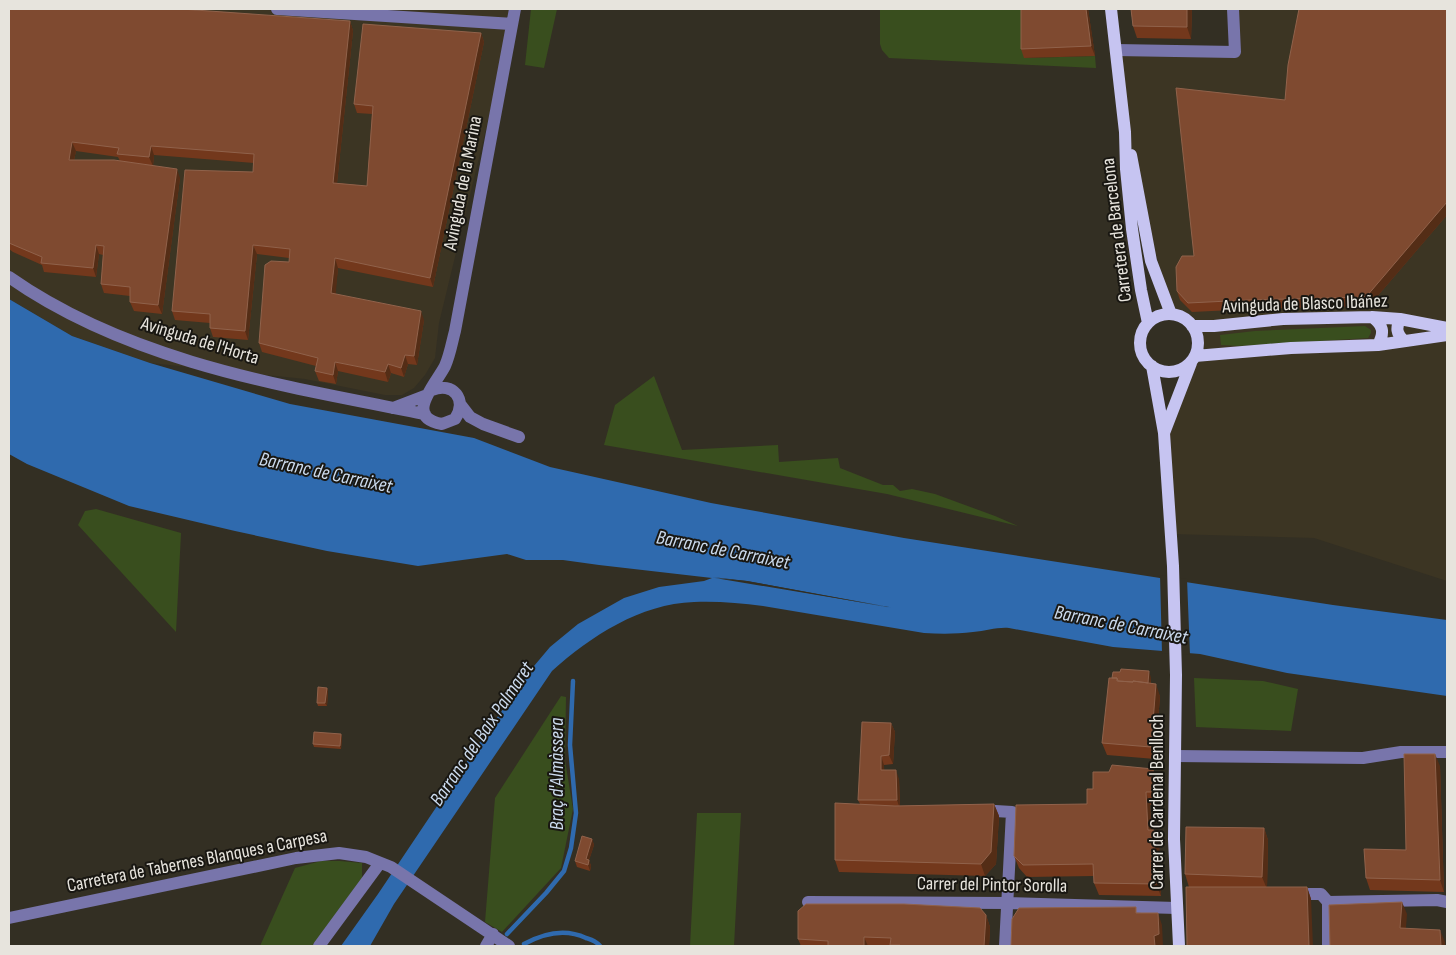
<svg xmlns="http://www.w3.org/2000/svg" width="1456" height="955" viewBox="0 0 1456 955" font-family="'Sofia Sans Condensed',sans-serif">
<rect width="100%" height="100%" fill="#332f23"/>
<path fill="#3c3523" d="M9,9H515L439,323L435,358L425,375L414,388L402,395H385L305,379L150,363L72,336L9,299Z
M1233,9H1447V581L1314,538L1171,534L1164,433L1197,351V336L1192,326L1186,320L1171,314L1135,169L1116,50L1234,52Z"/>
<path fill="#394e1e" d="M531,9H557L544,68L525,65Z
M880,9H1024L1025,58L1095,56L1096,68L889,58L882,50L880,44Z
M1365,326L1371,330V333L1368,338L1238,346L1221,345L1220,335L1255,331Z
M654,376L682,450L778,445L779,462L838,458L840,468L883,485H893L900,491L912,489L935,494L995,516L1018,526L887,494L604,445L615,405Z
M96,509L181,533L176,632L78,525L85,511Z
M1194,678L1263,681L1298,689L1291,731L1196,727Z
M561,696L566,697L565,760L573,809L561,868L502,932L485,922L495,798Z
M697,813H741L734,946H690Z
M321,861H340L362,863V878L312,946H260L295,868Z"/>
<path fill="#2f6aae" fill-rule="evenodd" d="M9,299L72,336L150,363L290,404L474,438L550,467L711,503L904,538L1333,605L1447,620V696L1287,673L1200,654L1113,647L1009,628C997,627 986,631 973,632C957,634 941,634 924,633L763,606C740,603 717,601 694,602C640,604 591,636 552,671L394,904L370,946H341L378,894L486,733L534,666L550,647L578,624L624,598L659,587L704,581L712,578L599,565L563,560H526L507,554L418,566L327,551L235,531L129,506L27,464L9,454ZM715,578L747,581L889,607Z"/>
<path fill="#332f23" d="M1160,575L1187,579L1190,655L1162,653Z
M712,577L747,581L892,608L746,582Z"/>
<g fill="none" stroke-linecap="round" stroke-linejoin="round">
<path stroke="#2f6aae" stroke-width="4.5" d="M507,934L546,893L564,871L571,848L576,813L570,745L573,681
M524,944C544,933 565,928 586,938C592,940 596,941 600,946"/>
<path stroke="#7875ab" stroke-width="12" d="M277,9L512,24
M1116,50L1235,52L1233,9
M9,277C130,362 283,386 425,414
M432,390C453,381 468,400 455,419L442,424C403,417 436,384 445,366C450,355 452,342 455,331L515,9
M460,404L470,417L483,424L519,437
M393,408L427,395
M1175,756L1363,758L1401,752H1447
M979,810L1012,812L1005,946
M1293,894H1321L1328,902
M808,902L1008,903L1176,908
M1328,902L1437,900L1447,902
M9,918L296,858L339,853L366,857L391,867L509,946
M319,946L380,863
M486,946L493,934
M1328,946V902"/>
<path stroke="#c6c4f1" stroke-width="12" d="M1111,9L1125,132L1126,169L1132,229L1141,290L1148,323
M1131,155L1151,261L1171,314
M1140 343a29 29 0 1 1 58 0a29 29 0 1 1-58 0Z
M1372,317C1383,325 1385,332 1378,345
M1400,319C1396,328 1396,333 1404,341
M1192,326H1214L1283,319L1372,317L1400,319L1447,328
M1195,356L1291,348L1378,345L1447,335
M1152,366L1164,433L1173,566L1176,675L1174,839L1179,946
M1164,433L1191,363"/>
</g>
<path fill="#73381c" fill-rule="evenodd" d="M9,9L350,21L353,31L337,183L367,186L372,114L357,113L354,104L481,33L484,42L433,287L338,268L335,294L424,320L417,365L408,364L404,377L391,373L388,382L338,371L336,384L319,381L315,371L316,366L262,352L259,343L289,262V258L257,254L248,340L213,337L210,328V323L175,320L172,311L253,172L254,163L154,155L153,166L180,178L162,314L134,311L130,302V296L104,293L101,284L103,255L99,254L96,277L44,272L42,265L13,252L9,249ZM76,151L118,157L120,161L74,160Z
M1088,9L1095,56L1024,58L1021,49Z
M1131,9H1192L1191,39L1137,38L1133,26Z
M1447,9V215L1369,306L1253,309L1192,312L1180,300L1177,291L1194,256L1285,100Z
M1151,678V683L1160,696L1155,759L1107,755L1102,743Z
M327,688L328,691L327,706H318L317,703Z
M891,723L895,732L893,764L884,765V770L899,779L900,806L994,804L999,816L996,864L985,876L839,872L835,860L860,804L858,800Z
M341,734L342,737L341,749L314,747L313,744Z
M1440,766L1444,892L1370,890L1366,878L1406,850Z
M1153,769L1157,781L1158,797L1155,804L1150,805L1151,830H1154L1159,842L1161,896L1099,895L1094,883V876L1027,877L1019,868L1014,856L1087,804L1093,789L1109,772Z
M1264,828L1268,840L1267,887H1307L1311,899L1206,887H1189L1185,874Z
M592,839L594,845L589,860L591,866L590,871L577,867L575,861Z
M986,915L990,927L989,946H801L798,939Z"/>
<path fill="#542d16" d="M1086,9H1088L1095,56L1091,46Z
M1187,9H1192L1191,39L1187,27Z
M350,21L353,31L336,192L333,183Z
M481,33L484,42L433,287L430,278Z
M72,142L76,151L72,169L69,160Z
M151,146L154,155L153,166L149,157Z
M177,169L180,178L162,314L158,305Z
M1447,202V215L1369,306L1366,297Z
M96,245L99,254L96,277L93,268Z
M253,245L257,254L248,340L245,331Z
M335,258L338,268L335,303L331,293Z
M421,311L424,320L417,365L414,356Z
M405,355L408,364L404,377L401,368Z
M335,362L338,371L336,384L333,375Z
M388,364L391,373L388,382L385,372Z
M1149,671L1151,678L1150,694L1148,688Z
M1156,684L1160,696L1155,759L1151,747Z
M327,688L328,691L327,706L325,703Z
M891,723L895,732L893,764L889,755Z
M341,734L342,737L341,749L340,746Z
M1435,754L1440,766L1444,892L1440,880Z
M881,756L884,765L885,779L881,770Z
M1153,769L1157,781L1158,797L1155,804L1151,792Z
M896,770L899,779L900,809L897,800Z
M1146,792L1150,805L1152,842L1148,830Z
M994,804L999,816L996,864L985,876L981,864Z
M1264,828L1268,840L1267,889L1262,877Z
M1154,830L1159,842L1161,896L1156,884Z
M592,839L594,845L589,860L591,866L590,871L586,859Z
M1307,887L1311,899L1313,946H1309Z
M1402,902L1407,914L1405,940L1400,928Z
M1158,913L1162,925L1163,946H1155L1154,936Z
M986,915L990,927L989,946H984Z
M1440,930L1445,942V946H1441Z
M864,937L868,946H864Z"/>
<path fill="#7f4a30" stroke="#90624b" d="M9,9H181L350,21L333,183L367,186L373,106L354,104L363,24L481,33L430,278L335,258L331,293L421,311L414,356L405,355L401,368L388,364L385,372L335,362L333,375L315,371L318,358L259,343L265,265L271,261L289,262L290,249L253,245L245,331L210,328V314L172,311L185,170L253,172L254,154L151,146L149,157L117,154L119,148L72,142L69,160H114L177,169L158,305L130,302V287L101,284L104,246L96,245L93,268L41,263L42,257L9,243Z
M1021,9H1086L1091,46L1021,49Z
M1131,9H1187V27L1133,26Z
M1299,9H1447V202L1366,297L1249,300L1188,303L1177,291L1176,267L1182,256H1194L1176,88L1285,100L1288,65Z
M1121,669L1149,671L1148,683L1133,681V682L1118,681L1117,678H1112L1113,672H1120Z
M1109,678H1117V681L1133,682V681L1156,684L1151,747L1102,743Z
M318,687L327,688L325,703H317Z
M862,722L891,723L889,755L881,756V770H896L897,800H858Z
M314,732L341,734L340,746L313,744Z
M1404,754H1435L1440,880L1366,878L1364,849L1406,850Z
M1112,765L1153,769L1154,785L1151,792H1146L1148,830H1154L1156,884L1094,883L1093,864L1023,865L1014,856L1016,805L1087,804V789H1093V772H1109Z
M835,803L895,806L994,804L991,852L981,864L835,860Z
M1186,827L1264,828L1262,877L1185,874Z
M582,836L592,839L586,859L589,860L588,865L575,861Z
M1186,887H1307L1309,946H1187Z
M1402,902L1400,928L1440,930L1441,946H1330L1329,905Z
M806,904H904L980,908L986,915L984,946H900V945H890L891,938L864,937V946H828V941L798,939V911Z
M1136,907V913H1158L1159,934L1154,936L1155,946H1011L1012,919L1019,908Z"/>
<g text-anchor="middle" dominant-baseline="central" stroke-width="4" stroke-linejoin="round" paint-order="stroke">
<g font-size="19" fill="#e7e4dd" stroke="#191712">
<text transform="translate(463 183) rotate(-79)">Avinguda de la Marina</text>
<text transform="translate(1117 230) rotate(-97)">Carretera de Barcelona</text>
<text transform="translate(1305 304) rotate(-2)">Avinguda de Blasco Ibáñez</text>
<text transform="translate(200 341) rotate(17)">Avinguda de l'Horta</text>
<text transform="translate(1157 802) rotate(-90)">Carrer de Cardenal Benlloch</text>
<text transform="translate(197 861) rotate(-11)">Carretera de Tabernes Blanques a Carpesa</text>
<text transform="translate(992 885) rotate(1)">Carrer del Pintor Sorolla</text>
</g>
<g font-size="20" font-style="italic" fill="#ccdbee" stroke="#191712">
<text transform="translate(326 473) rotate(12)">Barranc de Carraixet</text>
<text transform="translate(723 550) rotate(11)">Barranc de Carraixet</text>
<text transform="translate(1121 625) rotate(11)">Barranc de Carraixet</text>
<text transform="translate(482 734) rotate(-56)">Barranc del Baix Palmaret</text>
<text transform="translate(557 774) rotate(-90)">Braç d'Almàssera</text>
</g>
</g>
<rect width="1456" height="955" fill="none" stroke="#e7e4dd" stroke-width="20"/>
</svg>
